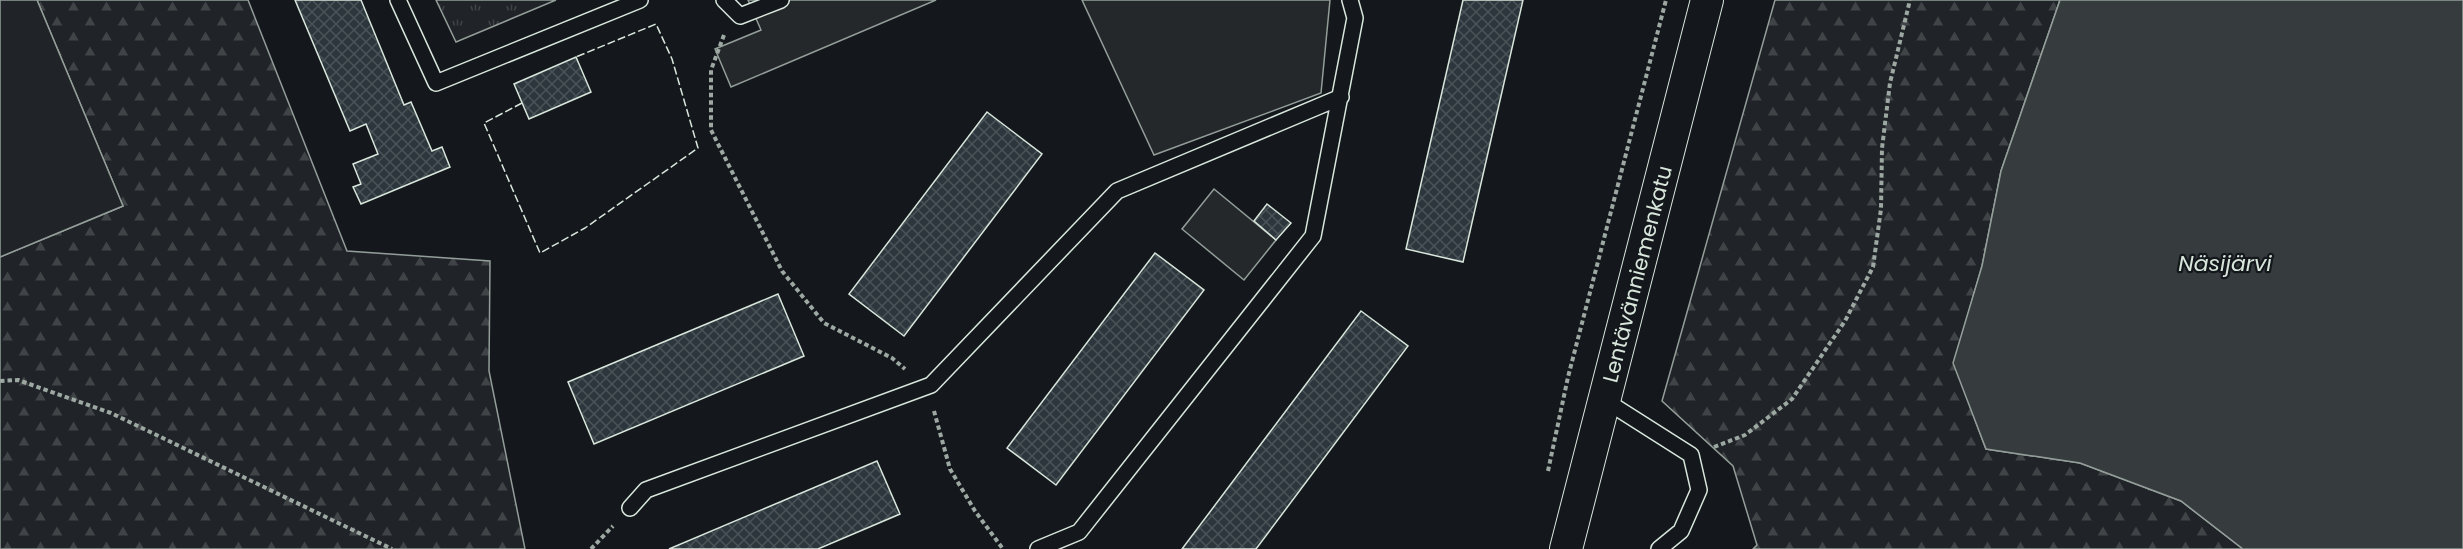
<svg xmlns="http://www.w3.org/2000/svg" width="2463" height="549" viewBox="0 0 2463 549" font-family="Poppins,sans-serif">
<defs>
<pattern id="grass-tufts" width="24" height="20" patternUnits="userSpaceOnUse" patternTransform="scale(1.5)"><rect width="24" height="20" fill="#202428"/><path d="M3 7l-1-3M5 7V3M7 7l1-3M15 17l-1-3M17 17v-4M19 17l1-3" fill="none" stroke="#404447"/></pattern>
<pattern id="forest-firs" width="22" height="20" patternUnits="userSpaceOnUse" patternTransform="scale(1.5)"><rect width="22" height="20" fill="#202428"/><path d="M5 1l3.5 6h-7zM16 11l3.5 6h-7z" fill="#404447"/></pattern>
<pattern id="building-cross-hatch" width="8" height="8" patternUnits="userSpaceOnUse" patternTransform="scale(1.5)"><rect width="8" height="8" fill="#2c363c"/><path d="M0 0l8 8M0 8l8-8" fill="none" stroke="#4a5358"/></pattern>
</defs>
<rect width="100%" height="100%" fill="#14181c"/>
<path fill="url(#grass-tufts)" stroke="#939e99" stroke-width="1.5" d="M436,0H556L456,42Z"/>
<path fill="url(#forest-firs)" stroke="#939e99" stroke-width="1.5" d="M37,0H248L347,251L490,261L489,371L525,549H0V257L123,206Z
M1775,0H2060L2001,171L1982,266L1954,363L1986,449L2080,463L2181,501L2243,549H1753L1757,545L1733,466L1662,401Z"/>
<path fill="#202428" stroke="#939e99" stroke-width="1.5" d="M0,0H37L123,206L0,257Z"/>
<path fill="#24282b" stroke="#939e99" stroke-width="1.5" d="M748,0H936L731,87L715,49L761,30Z
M1082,0H1330L1321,93L1154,155Z
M1214,189L1276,240L1244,280L1182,229Z"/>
<path fill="#363b3e" stroke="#939e99" stroke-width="1.5" d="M2060,0H2463V549H2243L2181,501L2080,463L1986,449L1953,363L1982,266L2001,171Z"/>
<path fill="url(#building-cross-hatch)" stroke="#d8e6dc" stroke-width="1.5" d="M295,0H361L404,105L411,102L432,151L442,147L450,167L361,204L353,187L361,184L353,164L378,154L366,124L350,131Z
M1463,0H1523L1463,262L1406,249Z
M576,57L591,92L529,119L514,84Z
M987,112L1042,154L904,336L849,294Z
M1267,204L1291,223L1276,240L1254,221Z
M1155,253L1204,290L1056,485L1007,448Z
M778,294L804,356L594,444L568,382Z
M1361,311L1408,346L1256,549H1182Z
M877,461L900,514L818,549H669Z"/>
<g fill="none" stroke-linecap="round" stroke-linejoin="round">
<g stroke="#d8e6dc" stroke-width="18">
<path id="lane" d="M398,0L436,83L640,0
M724,0L740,16L781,0
M1606,401L1691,455L1699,490L1681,531L1659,549
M630,508L646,490L931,385L1117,191L1341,97
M1038,549L1079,532L1313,236L1355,18L1350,0"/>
</g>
<g stroke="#d8e6dc" stroke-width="34">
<g id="street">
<path id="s1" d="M1566,549L1707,0"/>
</g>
</g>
<path stroke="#9da8a2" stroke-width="4" stroke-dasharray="4.5 3" stroke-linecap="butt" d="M724,35L711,70V130L782,271L824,323L892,358L905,369
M0,381L18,380L111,413L392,549
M934,411L950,469L975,511L1003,549
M1714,447L1745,435L1792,399L1845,321L1873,267L1881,209L1882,148L1890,83L1910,0
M1548,471L1568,377L1666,0
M591,549L613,526"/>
<use href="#lane" stroke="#14181c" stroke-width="15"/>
<use href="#street" stroke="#14181c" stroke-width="32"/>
<path stroke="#d8e6dc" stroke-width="1.5" stroke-dasharray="8 3" stroke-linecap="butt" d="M522,103L484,123L540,253L585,228L698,148L672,59L656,24L576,57"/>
</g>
<g text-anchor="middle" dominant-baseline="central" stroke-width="4.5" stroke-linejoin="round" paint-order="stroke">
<g font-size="21" fill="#d8e6dc" stroke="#14181c">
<text stroke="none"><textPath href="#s1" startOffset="284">Lentävänniemenkatu</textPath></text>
</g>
<g font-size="22" font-style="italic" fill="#d8e6dc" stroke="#14181c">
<text x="2225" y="263">Näsijärvi</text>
</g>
</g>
</svg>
